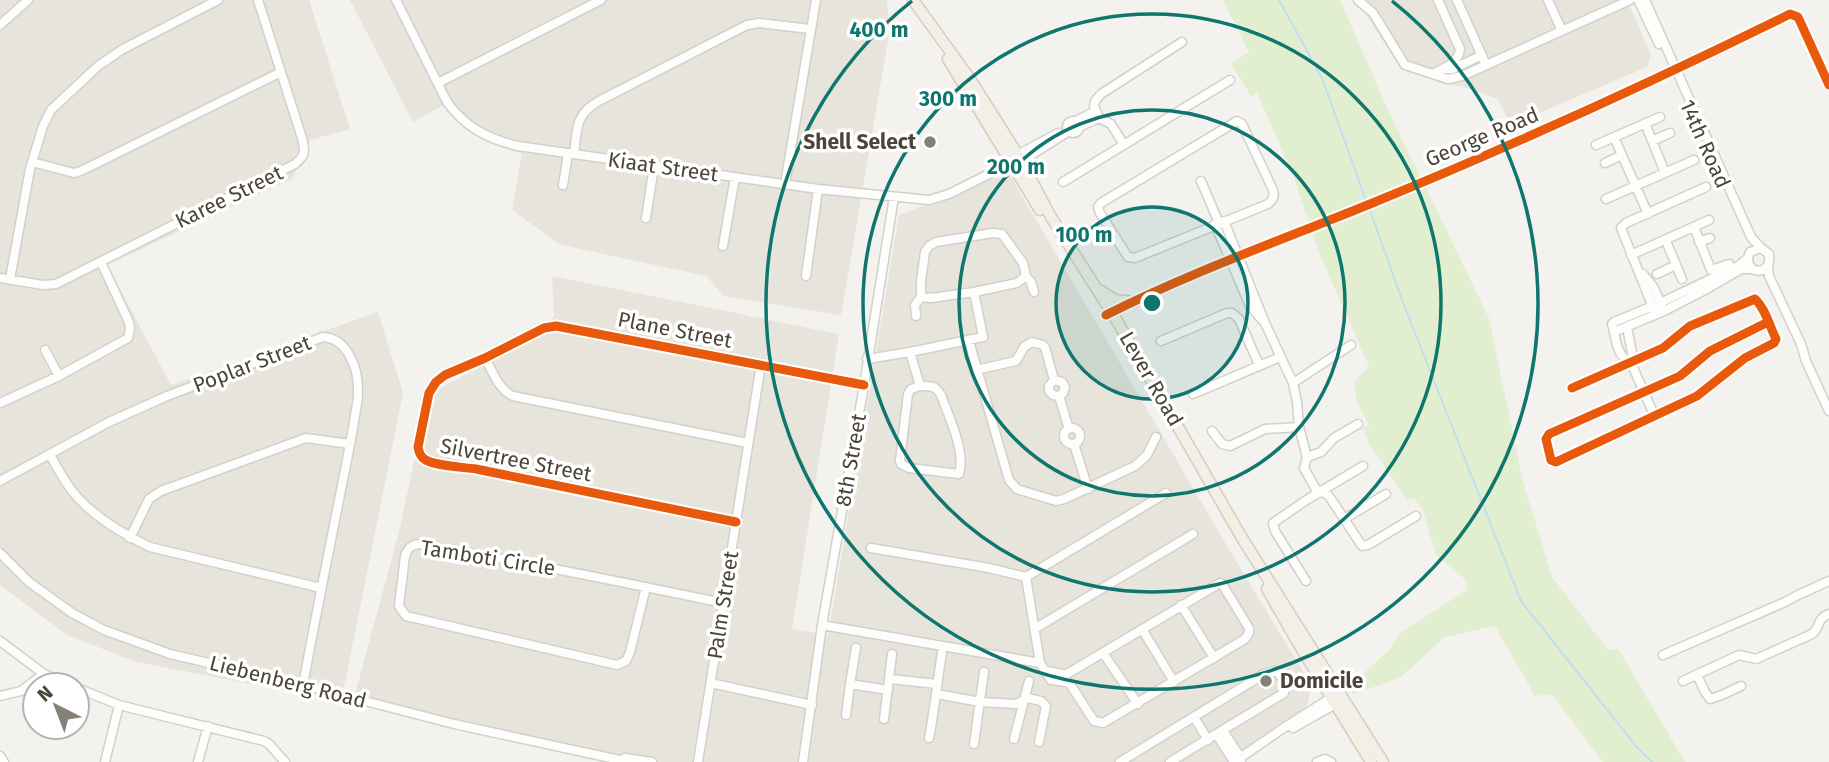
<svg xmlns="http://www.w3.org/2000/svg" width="1829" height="762" viewBox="0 0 1829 762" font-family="'Fira Sans',sans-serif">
<rect width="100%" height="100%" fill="#f4f2ee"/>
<path fill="#e7e4dc" d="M0,0H309L350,129L310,140L292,179L107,265L171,385L378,312L403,393L343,692L355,694L399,532L413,466L435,396L442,387L544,335L554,315L552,276L839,334L792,629L828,635L899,215L1008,172L1230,551L1312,686L1307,706L1230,762H657L136,662L67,635L0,585Z
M350,0H887L889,35L841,315L724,296L706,276L561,245L512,210L522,154L487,142L460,124L445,104L413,122Z
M1353,0H1627L1651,55L1647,67L1511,125L1498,99L1464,87L1442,84L1422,74L1401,69L1364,11Z"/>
<path fill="#e1eecf" d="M1223,0H1340L1389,112L1489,318L1523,482L1552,577L1608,650L1618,649L1685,762H1603L1551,694L1535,696L1495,626L1445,637L1400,678L1353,694L1351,685L1389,650L1400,633L1467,590L1466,580L1436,555L1423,511L1414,498L1407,500L1369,444L1363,428L1369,425L1356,400L1355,381L1369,366L1319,253L1293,175L1257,93L1251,96L1231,64L1249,52Z"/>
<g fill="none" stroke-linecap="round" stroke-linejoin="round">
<path stroke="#c0ddf1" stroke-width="2" d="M1279,0L1322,78L1367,203
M1369,208L1404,305L1521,601L1636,746L1652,762"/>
<g stroke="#d2d0cb" stroke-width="11">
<path id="minor" d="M396,0L447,102C465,127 488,139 518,146L818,189L929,200L949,194L1001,168L1014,166L1069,131
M1358,0L1373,13L1405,65L1448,79L1462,76L1630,0
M1457,0L1486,65
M1548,0L1562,31
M1638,0L1659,44
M1645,0L1751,237L1761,248L1769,254C1773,279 1740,274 1750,252L1761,248
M0,25L28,0
M1444,69H1453L1482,55
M1433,74C1444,68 1459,63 1460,49L1438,0
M438,83L601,0
M1067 127a6 6 0 1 1 12 0a6 6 0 1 1-12 0Z
M1076,121L1095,111
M1237,121L1242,124L1273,190C1275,196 1273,200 1268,204L1135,258L1128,257L1100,213L1098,207L1101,203Z
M1645,123L1665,173
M1079,127L1099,118
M1614,137L1648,214
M1652,141L1670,133
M1124,145L1111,124L1099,118L1094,106L1095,101L1101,94L1182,42
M1596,145L1660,117
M574,154C577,130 575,114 599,101L747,25L759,23L810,29
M1014,157L1058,133
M32,162L74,173L81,171L281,72
M1605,163L1622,155
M1201,181L1219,223
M1063,182L1230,80
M785,184L816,0
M563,185L568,154
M1606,199L1694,160
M646,218L654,166
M1224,221L1265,323L1293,383L1297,402L1299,427L1307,457L1304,468L1318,493L1323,492L1329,496L1362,546L1368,545L1416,516
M1215,224L1250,306L1263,321
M1694,227L1711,270L1729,264
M1666,241L1682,279
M1699,242L1710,238
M723,246L735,177
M1631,255L1709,220
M1747,259L1738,266L1660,303L1614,322L1612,324L1614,332L1664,311L1705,290L1741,269H1752
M1768,266L1769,276L1801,344L1806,361L1829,411
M1643,274L1654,288L1661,305
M1657,274L1676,265
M806,276L818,189
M1026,276L1031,282L1034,292
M0,278L43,285L56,284L295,164C306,155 305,151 302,138L258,0
M10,279L30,169L43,126L51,110L98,66L123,49L218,0
M1654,310L1621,228L1626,223L1706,187
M1106,315C1191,272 1282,240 1370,204C1512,146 1652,82 1790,14L1798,17L1829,85
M916,316L915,305L921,297V281L925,252L929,246L936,242L993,233L1002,234L1023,263L1026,276L1017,283L974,292
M1614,332C1617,346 1618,356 1631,363L1632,353L1627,327
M969,341L1009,480L1017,489L1056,501L1064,499L1135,466L1147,455L1156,437
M1161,341L1227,313H1232L1239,319L1259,365
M45,350L59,376
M910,352L920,386
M485,358C493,372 498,389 513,396L748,443
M867,359L910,352L983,337L974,292L931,298L921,297
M1631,363L1655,417
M976,370L1016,361L1024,347L1032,342L1043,345L1045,347L1054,380
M1293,383L1351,345
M920,386C931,386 935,385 941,395C949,417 966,452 959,474L909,468L901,464L900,460L908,394L911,389Z
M1572,388L1663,348L1690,326L1755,299C1765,308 1770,327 1776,339L1774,343L1745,358L1697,396L1556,462L1551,460L1546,439L1549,434L1680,376L1710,351L1768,322
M1193,394L1280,357
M1059,396L1063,393L1065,387L1062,382L1054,380L1049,386V391L1053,395L1059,396L1069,429
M0,403L59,376L128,338L130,329L129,322L101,262
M1064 436a8 8 0 1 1 16 0a8 8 0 1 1-16 0Z
M1212,431L1222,444L1230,446L1265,429L1299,427
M1074,444L1088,489
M50,455C57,467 64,481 73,492C92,516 123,534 150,547L321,588
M1307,457L1321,452L1334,438L1358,424
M0,481L109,422L167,396L323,337C347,338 358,368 358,389C359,398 356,407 355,416C351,441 346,465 341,490C328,555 315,620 303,685
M1344,519L1386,494
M736,522L476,469C463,467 431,466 423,458C419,454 419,452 418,447L429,393L436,382L445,375L485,358L544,328L556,326L864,385
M130,538L149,499L161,491L306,438L350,444
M871,548L989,568L1026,577L1166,493
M0,553L29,582L72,613L104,630L170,654L303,685L454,724L629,762
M1026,577L1040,663L1051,680L1066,682
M1306,581L1275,531L1273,523L1308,499L1363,466
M646,587L630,652L626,661L617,665L406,616L399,606L405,556C408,548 411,545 419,544C521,561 622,582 723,603
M1181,605L1214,658
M822,625L1040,663
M1036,628L1193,534
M1142,629L1174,682
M0,641L44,674L70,685
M1103,653L1138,704
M1663,655L1785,602L1800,594L1829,581
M1046,671C1054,671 1059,675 1067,674L1220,583L1222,584L1249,628V633L1245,639L1103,723L1094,721L1070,684L1066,682L1063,674
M1697,675L1705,692L1710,699L1722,695L1741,686
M890,679L937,684
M1683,681L1739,655L1756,659L1812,634C1821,627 1816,619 1829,614
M711,683L812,705
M850,684L856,648
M77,688L119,705L264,741L269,744L285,762
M937,694L980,702L1016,704L1028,698L1041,701L1046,706L1039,742
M0,696L21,691L44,674
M846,715L850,684L888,690
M1194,717L1208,740
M884,719L892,654
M1293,728L1339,702
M1223,731L1241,758V762
M1217,735L1234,762
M929,738C935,707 938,676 943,646
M1014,739L1029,681
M974,744L984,672
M0,756L4,762
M625,758L652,762
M105,762L119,705
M198,762L208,726
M698,762L761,364
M803,762L822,625L864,385L894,197
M1120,762L1264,674L1274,671L1279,673L1286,687L1284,693L1170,762
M1234,762L1282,729L1334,696
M1317,762L1325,759L1331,762"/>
</g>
<g stroke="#d6cebb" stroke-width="13">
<path id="major" d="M913,0L970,79L1018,155L1051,217L1117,321L1242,538L1383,762
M948,59L1040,210
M1101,291L1115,300L1134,302
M1267,589L1298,643L1371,762"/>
</g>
<use href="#minor" stroke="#fdfdfc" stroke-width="8"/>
<use href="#major" stroke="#f2efe6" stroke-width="10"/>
<g stroke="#fff" stroke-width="13">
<path id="cycleway" d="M1106,315C1191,272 1282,240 1370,204C1512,146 1652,82 1790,14L1798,17L1829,85
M1572,388L1663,348L1690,326L1755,299C1765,308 1770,327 1776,339L1774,343L1745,358L1697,396L1556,462L1551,460L1546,439L1549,434L1680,376L1710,351L1768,322
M736,522L476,469C463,467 431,466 423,458C419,454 419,452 418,447L429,393L436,382L445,375L485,358L544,328L556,326L864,385"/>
</g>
<use href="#cycleway" stroke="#e8590c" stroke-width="9"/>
</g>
<circle cx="1152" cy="303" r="96" fill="#0f766e" fill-opacity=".12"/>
<g fill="none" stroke="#0f766e" stroke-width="3.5">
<circle cx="1152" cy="303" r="96"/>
<circle cx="1152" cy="303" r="193"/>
<circle cx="1152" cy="303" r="289"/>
<path d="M1392 1A386 386 0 1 1 912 1"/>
</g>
<g fill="#868178" stroke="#fff" stroke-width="2.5">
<circle cx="930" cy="142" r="7"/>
<circle cx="1266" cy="681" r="7"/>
</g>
<g text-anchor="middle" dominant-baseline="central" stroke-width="7" stroke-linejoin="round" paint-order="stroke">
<g font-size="21" fill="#4b4439" stroke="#fff">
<text transform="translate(1482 137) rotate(-23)">George Road</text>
<text transform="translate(1705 144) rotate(66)">14th Road</text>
<text transform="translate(663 167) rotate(8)">Kiaat Street</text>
<text transform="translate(229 197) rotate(-26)">Karee Street</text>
<text transform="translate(675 330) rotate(11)">Plane Street</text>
<text transform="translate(252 364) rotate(-21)">Poplar Street</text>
<text transform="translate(1151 379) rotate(60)">Lever Road</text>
<text transform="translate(516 460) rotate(11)">Silvertree Street</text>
<text transform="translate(851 460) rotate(-80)">8th Street</text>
<text transform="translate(488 558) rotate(9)">Tamboti Circle</text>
<text transform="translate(723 605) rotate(-81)">Palm Street</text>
<text transform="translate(288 682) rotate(14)">Liebenberg Road</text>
</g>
<g font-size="21" font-weight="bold" fill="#4b4439" stroke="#fff" text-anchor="end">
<text x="916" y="142">Shell Select</text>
<text x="1280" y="681" text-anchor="start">Domicile</text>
</g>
</g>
<circle cx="1152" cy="303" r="10" fill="#0f766e" stroke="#fff" stroke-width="3.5"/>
<g font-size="21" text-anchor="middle" font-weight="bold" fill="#0f766e" stroke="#fff" stroke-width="7" stroke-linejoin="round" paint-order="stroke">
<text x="879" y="37">400 m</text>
<text x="948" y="106">300 m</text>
<text x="1016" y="174">200 m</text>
<text x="1084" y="242">100 m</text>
</g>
<g transform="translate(56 706) rotate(318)"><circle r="33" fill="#ffffff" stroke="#b7b4b0" stroke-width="2"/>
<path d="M0-5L12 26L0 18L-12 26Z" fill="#868178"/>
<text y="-10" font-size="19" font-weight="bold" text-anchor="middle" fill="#4b4439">N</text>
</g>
</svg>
